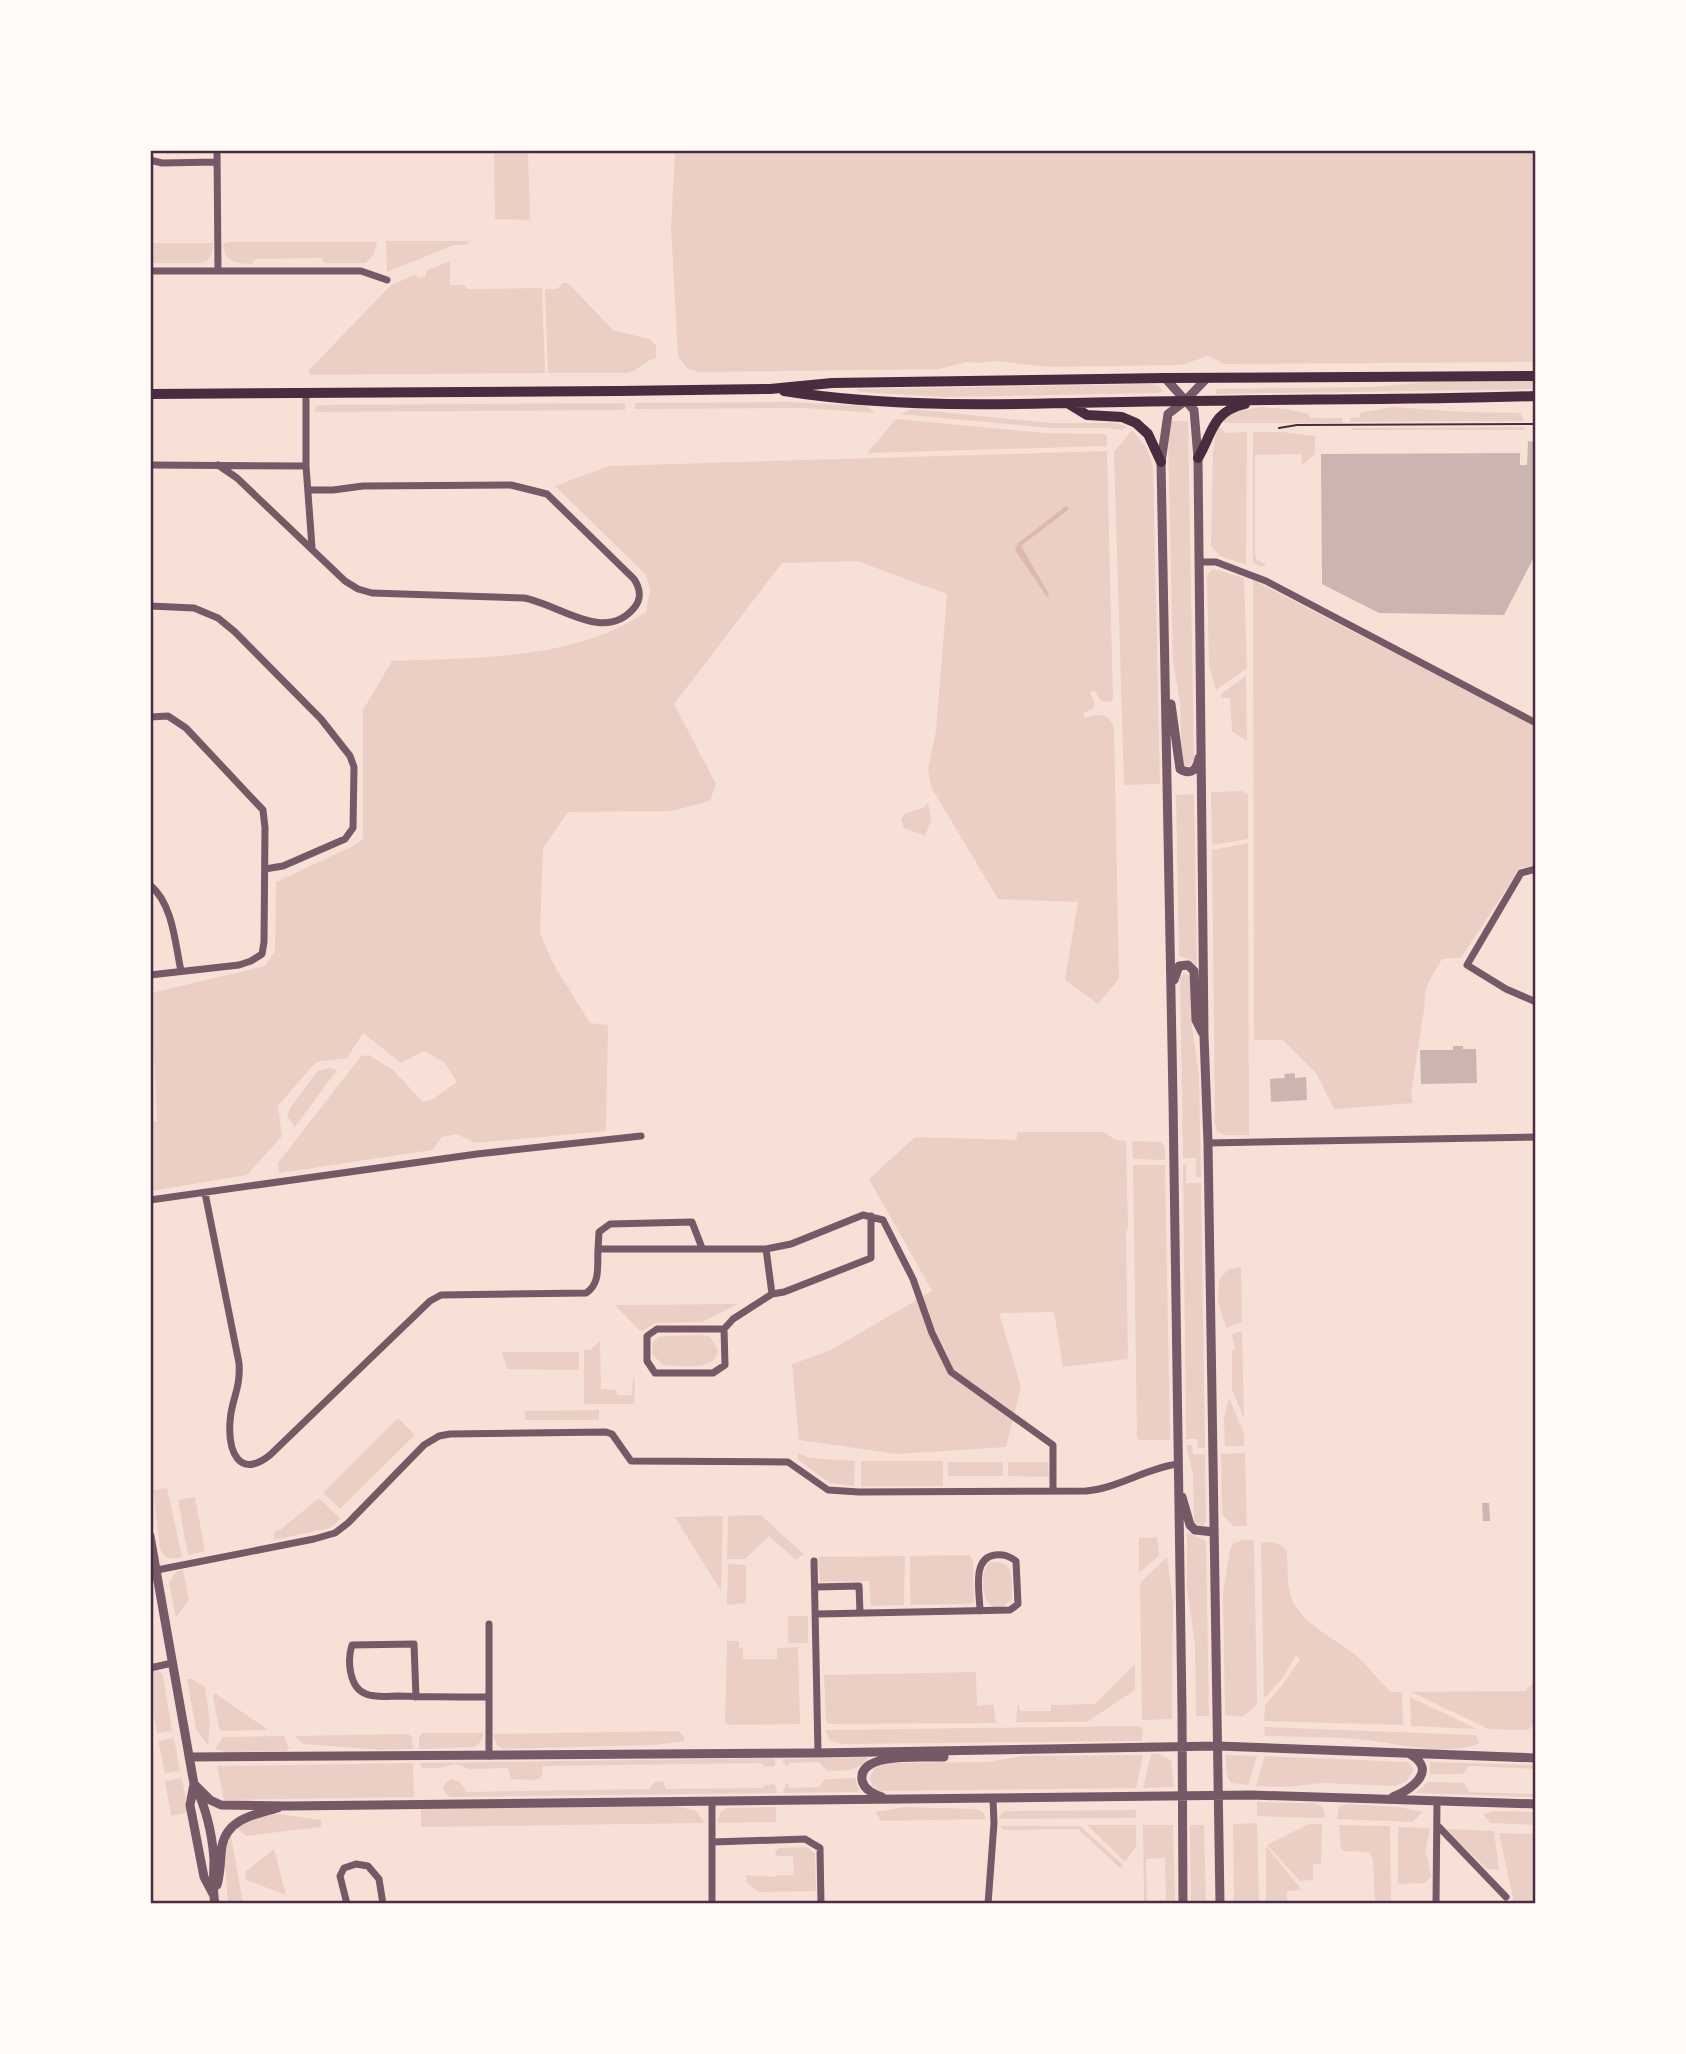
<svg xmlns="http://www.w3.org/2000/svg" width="1686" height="2054" viewBox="0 0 1686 2054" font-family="'Zilla Slab',serif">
<rect width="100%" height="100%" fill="#f7e1d7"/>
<path fill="#ebcfc5" d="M494,151H528L530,220L495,219Z
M675,151H1535V362L1225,364L1208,356L1181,365L1048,367L996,361L980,363L967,362L939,369L699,372L687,368L678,356L671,228Z
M386,241H470L467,245H454L387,272Z
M228,242H377L374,254L366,263H324L321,258L255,259L252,264C236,263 225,263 223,244Z
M151,243H213C212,253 212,260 201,263H151Z
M450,261V285H464L467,289L542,288L545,373L310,375L309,370L391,285L415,275L420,278L426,276V271Z
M563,283H568L613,330L649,339L656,345V358C644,360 640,371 627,373H548L545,289H557Z
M1426,382L1535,381V389L1216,394V389L1375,387Z
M1151,384L1159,386L1162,390L1160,393L946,397L860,392L855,389Z
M788,402L866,406L875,413L804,408L635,409V403Z
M625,403V410L314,412L317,406L322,405Z
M1261,407L1285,409L1309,414L1310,418H1342V423H1226L1221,420L1231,413Z
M1393,407L1465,412L1520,413L1525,421L1350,422V418L1360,417V413Z
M912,409L1050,423H1116L1127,427L1122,430L1107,428H1050L900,414Z
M896,419L1046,433L1104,434L1107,436V446L867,453Z
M1170,421H1188L1194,760L1189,766H1184L1182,759L1180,702L1173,663L1168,436Z
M1217,425L1226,433L1247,432L1246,565L1220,556L1211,546L1213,452Z
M1524,427L1525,430H1351L1352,428Z
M1132,430L1146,447L1153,466L1160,784L1124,785L1114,452Z
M1253,432H1282L1315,436V454L1302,465L1301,454L1255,455V554L1257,560L1266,564L1262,567L1253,563Z
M1107,451L1113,699L1110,702L1101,701L1094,690L1090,693L1095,703L1094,707L1083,714L1085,718C1098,713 1108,712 1114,727L1119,979L1098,1004L1065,980L1078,902L998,899L931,787L928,769L936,731L947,594L857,561L782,563L674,704L716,784L710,801L672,811L568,812L543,848L540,933L553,963L590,1023L608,1025L606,1131L475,1143L457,1134L442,1137L432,1150L279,1173L278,1163L361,1056L369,1055L393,1070L423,1102L433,1099L457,1082L444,1062L424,1051L401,1063L363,1033L347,1058L316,1062L278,1106L282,1136L247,1175L151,1191V1123L157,1121L151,993L265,966L275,951L276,882L355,845L363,838V710L392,661C477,657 573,661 646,612L650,589L645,574L555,486L608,466Z
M1213,569L1244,578L1247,668L1216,690L1209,665L1207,575Z
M1253,580L1535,726V865L1520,868L1461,958L1442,959C1435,972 1422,988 1425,1003L1411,1095L1413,1103L1334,1109L1316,1073L1283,1040H1254Z
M1246,676L1247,741L1232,731L1230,698H1221V694Z
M1242,791L1248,794V839L1212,845L1211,792Z
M1194,794L1197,966L1190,959L1179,956L1176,795Z
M928,802L931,821L925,836L904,828L901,820L904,814L925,807Z
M1248,843L1249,1135H1224L1217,1131L1215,1124L1212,850Z
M1185,973L1191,977L1192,1026L1199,1077L1201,1177H1196V1158H1183L1180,977Z
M329,1068L337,1070L295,1127L287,1116L290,1108L318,1071Z
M1018,1132H1103L1116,1140L1126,1141L1128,1228L1126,1230L1128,1359L1063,1367L1054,1312L999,1313L1021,1387L1006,1447L896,1454L799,1440L792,1364L829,1351L932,1291L869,1179L915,1137L1016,1140Z
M1132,1141L1161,1142L1165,1148V1160L1133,1159Z
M1183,1164H1186V1183H1201L1205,1448H1198L1197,1439H1186Z
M1133,1165H1165L1170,1440H1139L1137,1438Z
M1241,1267L1242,1322L1226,1328L1218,1302L1219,1279L1229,1269Z
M738,1304L702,1322L655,1323L642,1331L639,1330L615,1305Z
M1242,1331L1244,1418L1232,1390V1350L1235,1349L1232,1334Z
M704,1335L710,1337L718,1350C717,1372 679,1366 663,1365L652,1354L653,1342L659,1337L665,1336Z
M600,1341L601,1389L616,1390L617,1395H632L633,1377L635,1381L634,1404H586L584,1402V1350H590Z
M502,1352H579V1370L507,1369Z
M1229,1398L1244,1433V1446H1225L1224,1417Z
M599,1410V1420H525V1411Z
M398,1418L415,1435L340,1509L323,1493Z
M1186,1445H1192L1193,1454H1205L1206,1521L1203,1526L1194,1523L1193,1475Z
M798,1453L810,1458L855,1461L854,1486L830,1483L798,1460Z
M1245,1453L1247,1526H1233L1222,1514L1221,1454Z
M861,1461H943V1486H861Z
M948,1462H1003V1476H948Z
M1008,1462H1048L1049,1477L1008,1476Z
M167,1488L182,1557L173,1559L165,1557L160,1549L153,1490Z
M195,1497L205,1551L188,1555L178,1500Z
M319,1498L341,1519L330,1528L274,1540L275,1531L280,1530Z
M761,1515L801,1552L804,1554L796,1560L769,1536L745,1559H727L728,1516Z
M723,1516L721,1591L675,1517Z
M1187,1532L1206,1541L1209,1716H1196L1195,1644L1187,1589Z
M1157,1537L1159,1556L1139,1573V1538Z
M1243,1540H1254L1257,1705L1242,1717L1225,1715L1223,1594L1230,1549L1234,1543Z
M1270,1542L1279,1544L1287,1551C1288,1564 1287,1577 1289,1589C1295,1621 1330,1635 1353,1653C1367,1664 1378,1680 1391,1692H1402L1403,1725L1264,1721L1265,1705L1280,1688L1300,1660L1296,1655L1284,1676L1267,1696L1264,1697L1261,1543Z
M969,1555L973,1560L974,1601L971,1604L910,1605V1556Z
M905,1556L904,1605L871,1606L869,1581L820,1582L818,1557Z
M1167,1557L1173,1601L1172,1719L1142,1720L1140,1586L1142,1581Z
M990,1562C1017,1561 1011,1578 1012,1599L1003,1607H993C981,1598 979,1573 990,1562Z
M728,1564L746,1565V1603L727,1605Z
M183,1569L189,1600L176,1618L169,1583L176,1572Z
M788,1616H808V1643H788Z
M727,1641H739V1648H743V1659H777V1648L798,1647L800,1724L728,1725L725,1723Z
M1135,1664V1690L1087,1722H1016L1018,1702L1020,1711H1051V1705L1095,1704Z
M158,1670L163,1675L172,1731L157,1733L151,1699L150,1671Z
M976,1672L977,1706L993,1704L996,1723L829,1724L826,1721L824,1675Z
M187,1679H192L205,1687L210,1724L208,1746L196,1729Z
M1535,1681V1723L1528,1730L1489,1729L1411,1692L1525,1691Z
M215,1693L268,1730L221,1731L219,1728L213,1696Z
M1410,1697L1477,1729L1411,1726Z
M1140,1726L1143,1729L1142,1741L840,1744L830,1740L825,1730Z
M1264,1727L1475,1735L1480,1743C1442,1758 1396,1742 1357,1739C1326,1736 1295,1737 1265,1736Z
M679,1731L685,1738L684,1741L656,1745L503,1749L497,1745L492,1734Z
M423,1733H483L482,1740L475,1747L419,1749V1737Z
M408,1734L412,1737L413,1749L381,1750L304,1744L294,1736Z
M284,1736L289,1748L286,1751L225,1752L215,1749L223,1737Z
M174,1738L180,1771L165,1773L158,1741Z
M1151,1754H1159L1171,1760L1174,1787L1143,1788Z
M1143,1755L1136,1788L881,1791L872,1786L870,1777L875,1768L888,1763L988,1762L1022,1756Z
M1226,1755L1257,1756L1248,1785L1232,1783L1228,1779L1226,1769Z
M1265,1756L1408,1762L1414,1769L1407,1781L1396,1786L1321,1783L1288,1787L1256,1786Z
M867,1757V1760C853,1773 846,1770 827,1771L819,1762L789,1763L788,1767L783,1763V1759Z
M775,1758V1766L765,1767L762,1763L543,1766L542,1777L534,1780L511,1779L508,1768L469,1769L456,1764L437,1768H422L419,1763Z
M1430,1762L1535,1765V1769L1469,1766L1463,1774H1430Z
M413,1763L414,1797L224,1800L217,1766Z
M182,1778L188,1812L171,1816L165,1781Z
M855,1778L859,1790L857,1792L783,1793L786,1784H789V1788L819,1787L825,1779Z
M452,1779L460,1782L467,1792L649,1789L655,1782L663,1781L666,1789L763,1788L765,1785L773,1784L776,1786L777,1793L451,1797L446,1794L443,1788L445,1783Z
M1428,1782L1464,1783L1469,1792L1535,1794V1797L1415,1793Z
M1257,1802L1315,1803L1323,1807L1325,1818L1257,1816Z
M1347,1804L1399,1807L1423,1812L1412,1822L1337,1819L1339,1807Z
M676,1806L696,1811L705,1823L421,1827V1809Z
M776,1807V1822L717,1823L720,1813L726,1808Z
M905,1807L977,1809L983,1812L986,1819L881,1821L876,1812Z
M1136,1810V1818L998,1819L1004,1811Z
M1494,1811L1535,1812V1825L1490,1823L1483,1814Z
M278,1814L321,1820V1827L246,1836L237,1828C248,1818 264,1816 278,1814Z
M1257,1823L1259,1903H1234L1233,1824Z
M1309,1824H1322L1321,1864H1313V1880L1300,1881L1267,1845Z
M1087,1825H1136V1847L1125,1862Z
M1143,1825H1173L1175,1899L1173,1903H1166L1165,1858L1146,1859L1147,1902L1144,1903Z
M1190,1825H1204L1206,1903H1191Z
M1339,1825L1390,1826L1391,1903H1375L1373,1860L1369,1852L1343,1851L1341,1848Z
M999,1826H1080L1123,1865L1120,1868L1078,1829L1004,1830Z
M1398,1827L1430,1828L1425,1855H1427L1431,1876L1425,1883L1398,1884Z
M1446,1829L1494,1831L1499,1870L1487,1869Z
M1499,1833L1535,1834V1903H1514Z
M231,1836L243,1903H228L224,1852Z
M1266,1846L1302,1890L1287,1891V1903H1266Z
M807,1847L815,1854L816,1891L759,1892L747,1883L746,1875L776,1877V1875H794L793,1856H776L775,1851L779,1848Z
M274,1849L286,1895L246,1880L245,1872Z"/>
<path fill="#dcb8b0" d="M1066,506L1069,509L1021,546L1049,594L1047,597L1015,550L1018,543Z"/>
<path fill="#ccb4b1" d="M1528,441L1536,442V553L1504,615L1379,613L1322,584L1321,454L1520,453V465H1527Z
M1453,1046H1463V1049H1476L1477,1083L1421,1084L1420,1050H1453Z
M1295,1073V1078L1306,1077L1307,1100L1271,1102L1270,1079L1285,1078L1284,1074Z
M1482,1503H1489L1490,1521H1483Z"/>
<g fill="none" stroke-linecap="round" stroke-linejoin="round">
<path stroke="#4a2c40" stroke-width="2" d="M1279,428L1297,425L1536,424"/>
<path stroke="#755966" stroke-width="7" d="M217,150L218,271
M150,160L162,163L217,162
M150,271H361L387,280
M306,393V466L312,547
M150,465L306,466
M218,465L237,478L345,581L358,589L372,593L524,598C559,604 604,644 634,608C642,599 640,588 634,579L547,494L511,485L363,486L333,490H308
M1200,562H1216L1266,581L1536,723
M150,606L194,608L218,618L235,632L321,719L350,756L354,767L353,828L345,839L283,866L265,869
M150,717L168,716L186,728L263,810L265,828L264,942L262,954L251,961L239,965L150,975
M1536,869L1521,873L1467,965L1506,989L1536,1002
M150,885C173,904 175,943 181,971
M1208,1143L1536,1137
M205,1193L239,1363C241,1389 231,1400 230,1422C228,1451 239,1480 270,1455L430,1301L441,1295L586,1293C601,1283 597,1266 598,1249H766L791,1244L863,1215L883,1220L913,1279L932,1333L951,1372L1053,1445V1491
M150,1200L477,1154L641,1136
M598,1249L599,1232L610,1224L692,1222L702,1248
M772,1294L784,1292L871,1258V1216
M724,1329L725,1365L713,1373H655L647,1361V1336L657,1329H724L733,1319L772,1294L766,1249
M814,1561L818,1753
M157,1570L314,1539L335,1533L348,1523L424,1445L439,1436L450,1434L606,1432L612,1434L631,1461L788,1462L828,1490L859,1492L1086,1491C1119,1488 1146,1468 1178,1464
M816,1587L859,1586L860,1613
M817,1614L1010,1610L1018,1604L1016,1561C1009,1556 1004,1554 995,1555C971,1558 980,1594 980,1611
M150,1668L172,1663
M416,1697L414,1644L352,1645C347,1660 349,1688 366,1694C376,1698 389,1696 399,1696C429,1697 459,1697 488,1697
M489,1756V1624
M1437,1825L1506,1897
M713,1842L805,1839L820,1848L821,1904
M347,1904L340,1876L344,1868L356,1864L368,1866L379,1879L383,1904
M712,1904V1802
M988,1904L994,1823L993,1799
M1436,1904L1437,1801"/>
<path stroke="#755966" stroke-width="9" d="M1165,378L1194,410L1198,458L1204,1036L1208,1143L1220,1904
M1171,704L1180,769C1192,776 1197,769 1199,758
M1174,980L1179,966L1188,965L1194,971L1196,1020L1202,1032
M1182,1497L1190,1525L1195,1530L1214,1532
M150,1536L194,1784C206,1807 212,1833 214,1859C214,1874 212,1889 215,1904
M189,1757L818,1753L1218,1746L1536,1758
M194,1784L210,1800L221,1805L287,1806L1252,1795L1536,1804
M194,1784L190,1805L204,1877L213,1894
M882,1797C874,1794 864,1790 862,1780C858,1751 926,1758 944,1757
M1393,1797C1410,1790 1439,1771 1410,1754
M217,1885C221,1872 220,1859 222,1846C227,1819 255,1814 278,1808
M1183,1904L1182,1710L1173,1100L1161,462L1168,414L1185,401L1206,379"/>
<path stroke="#4a2c40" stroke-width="10" d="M784,391C917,412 1052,402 1186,401C1303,399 1419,400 1536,396
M150,394L618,391L770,389L832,383L1165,378L1536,376
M1069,404L1087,415L1122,417L1136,423L1148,434L1161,462
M1198,458C1213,433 1211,412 1245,404"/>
</g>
<rect width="1686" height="2054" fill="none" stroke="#fffaf5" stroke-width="304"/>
<rect x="152" y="152" width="1382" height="1750" fill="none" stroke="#4a2c40" stroke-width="2.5"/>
</svg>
